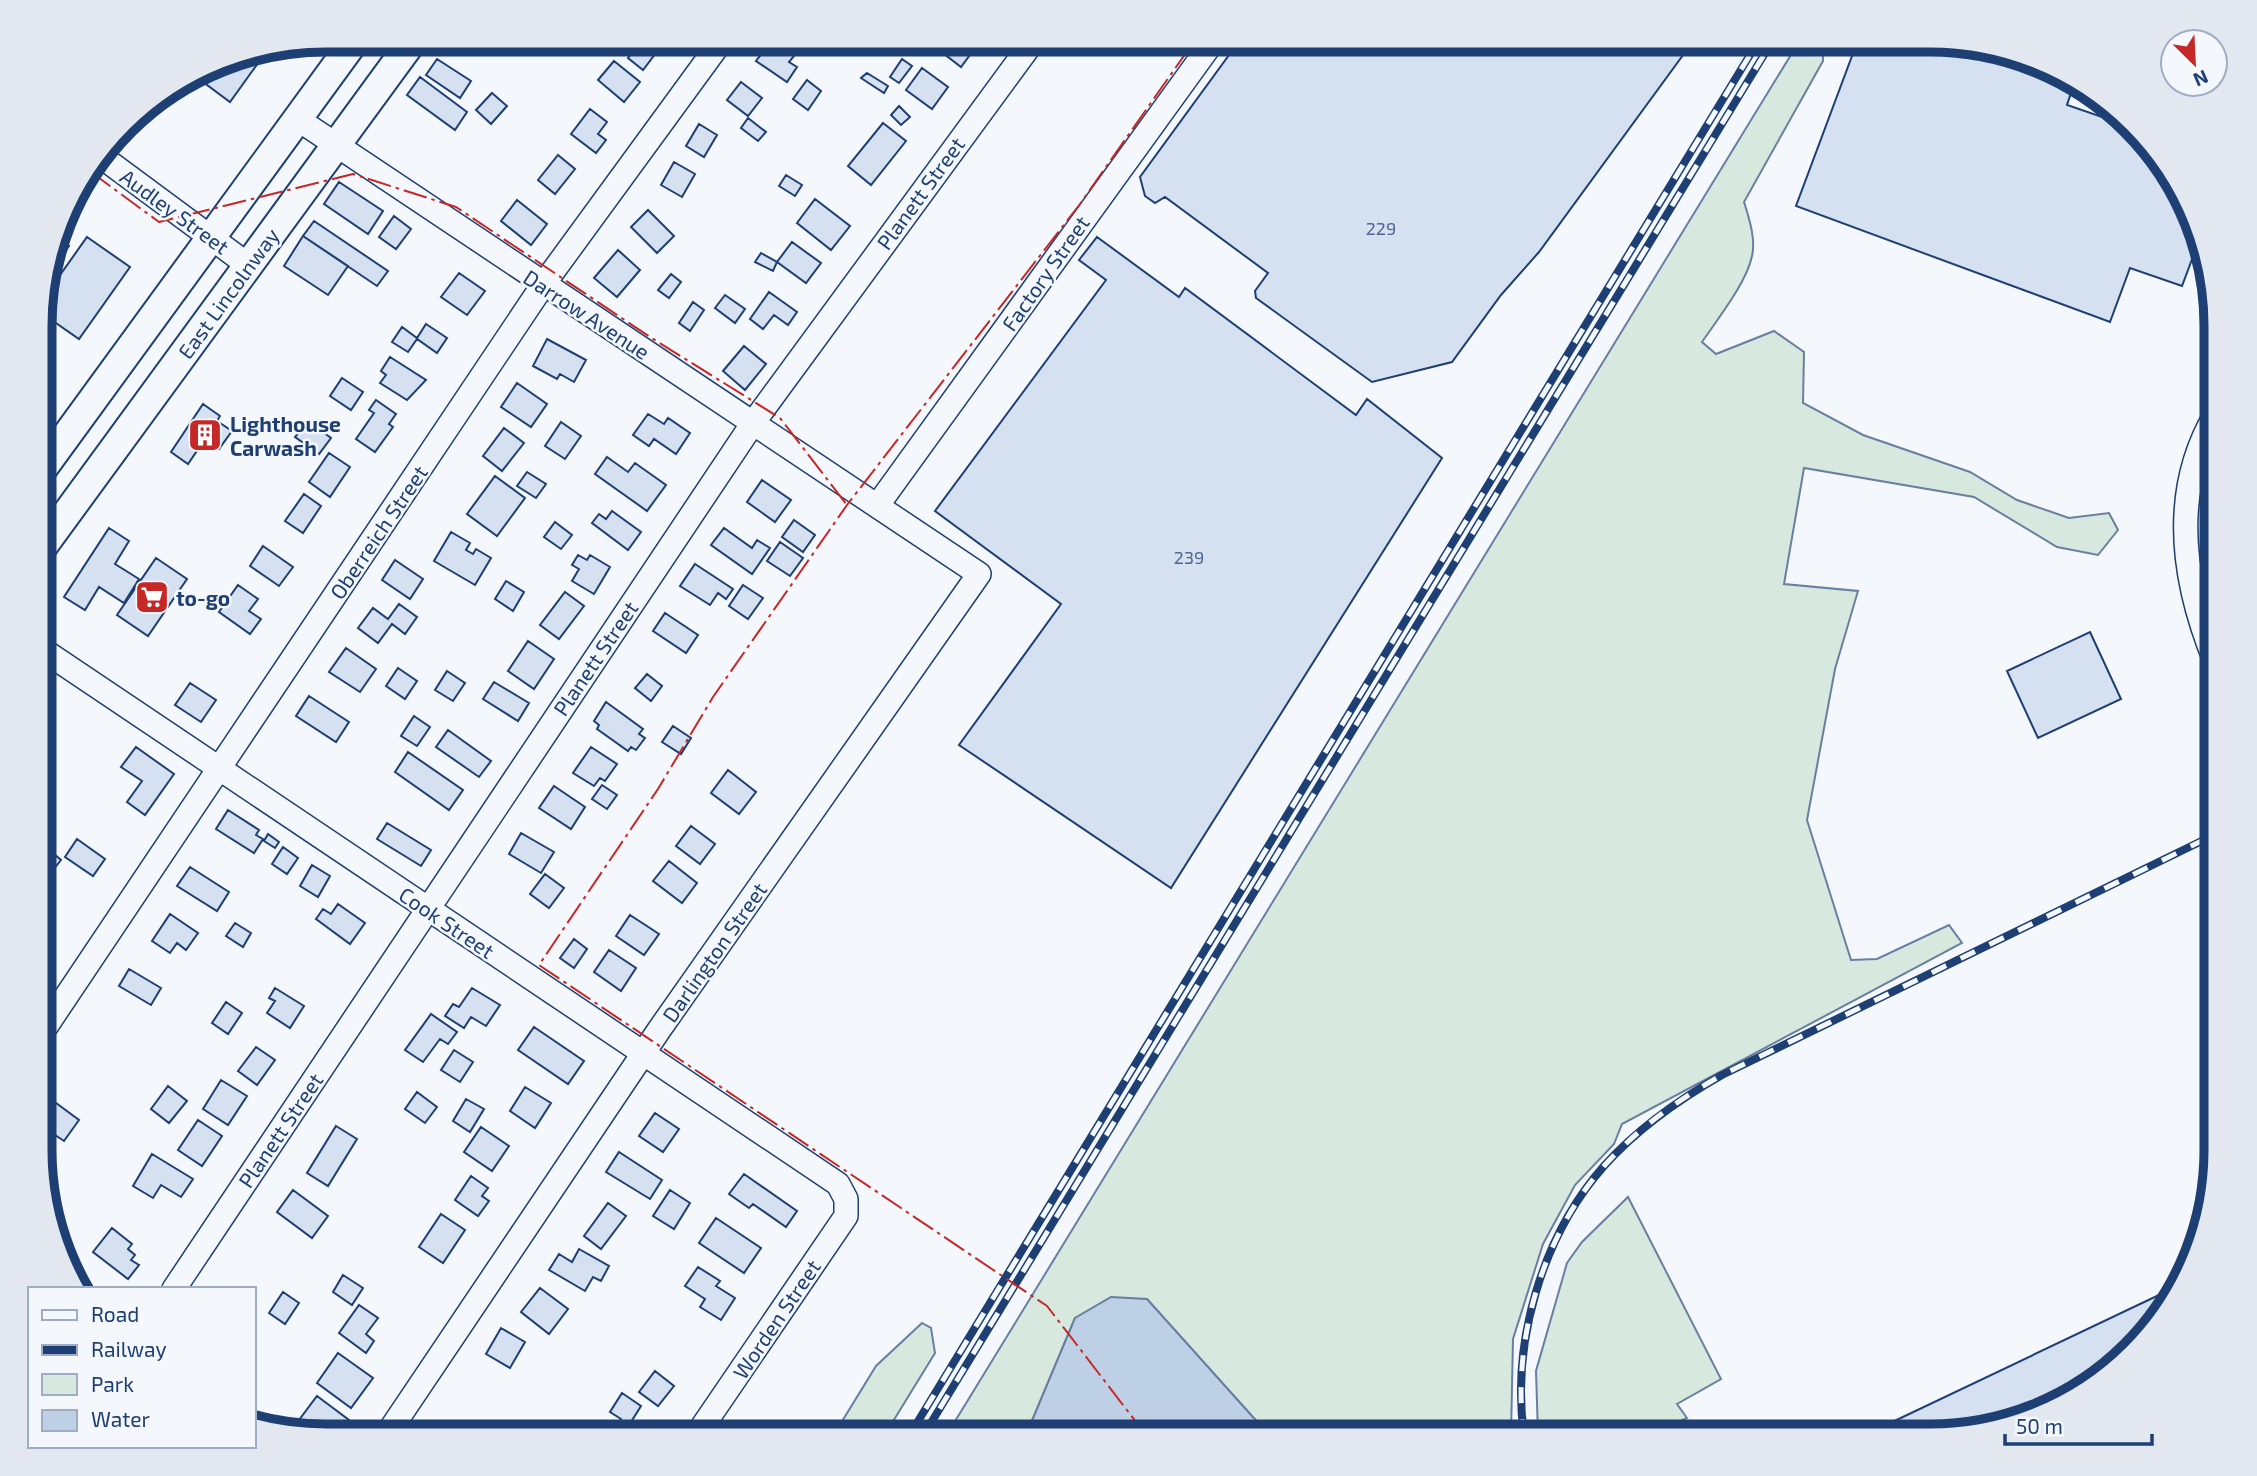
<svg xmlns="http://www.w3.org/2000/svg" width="2257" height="1476" viewBox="0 0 2257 1476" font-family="'Exo 2',sans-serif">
<rect width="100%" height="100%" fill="#f4f7fb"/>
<path fill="#d7e8df" stroke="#687fa3" stroke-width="2" d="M1800,40L1823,42V61L1744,202C1749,218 1756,239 1752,256C1747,282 1717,320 1702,342L1716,354L1774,331L1804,352L1803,403L1863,435L1970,472L2017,500L2069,518L2109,513L2118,530L2098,555L2057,547L1974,497L1804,468L1784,584L1858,591L1835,669L1807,820L1851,960L1877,959L1949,925L1962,943L1622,1124L1614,1144L1575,1185L1543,1244L1513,1339L1511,1435H1269L1147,1299L1075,1318L1026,1435L946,1436Z
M2216,463V599L2204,544Z
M1628,1197L1721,1379L1677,1404L1687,1418L1648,1435H1538L1536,1371L1567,1263L1582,1242Z
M922,1323L931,1328L935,1353L884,1436H833L876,1366Z"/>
<path fill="#bed0e5" stroke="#687fa3" stroke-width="2" d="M1111,1297L1147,1299L1269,1435H1026L1075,1318Z"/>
<path fill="#d5e0f0" stroke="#1d3f73" stroke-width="2" d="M641,40H676L665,55L659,49L643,70L628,58Z
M772,40L794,56L789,62L797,67L787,82L756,61Z
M887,40H906L899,50Z
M946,40H973L978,44L961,67L939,50Z
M1240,40H1694L1539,252L1501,295L1452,362L1372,382L1256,298L1255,291L1268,273L1165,197L1155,203L1145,196L1140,177Z
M1858,40H1931L2022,55L2075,81L2067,105L2102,117L2106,106L2179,184L2197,246L2182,286L2130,268L2110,322L1796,206Z
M266,52L230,102L195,76L217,62Z
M437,59L471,81L460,98L426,75Z
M902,59L912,66L899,83L890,77Z
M614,61L640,82L624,102L598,80Z
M922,68L948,87L932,109L906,90Z
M867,73L888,86L884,93L861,78Z
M420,77L467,112L455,130L407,95Z
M807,80L821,91L808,110L793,99Z
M741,82L762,98L748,116L727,100Z
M492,93L507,106L491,124L476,110Z
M899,106L910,117L901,125L891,115Z
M590,109L607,122L598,134L606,140L596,153L571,134Z
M748,118L766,132L758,141L741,128Z
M883,123L906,141L871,185L848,166Z
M699,124L717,135L704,157L686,146Z
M558,155L575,169L555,194L538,180Z
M674,162L695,174L682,197L661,185Z
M786,175L802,185L795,196L779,186Z
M339,182L383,211L368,234L324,204Z
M815,199L850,226L831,250L797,223Z
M517,200L547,224L531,245L501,221Z
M648,210L674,236L657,253L631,227Z
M394,216L411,229L396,249L379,237Z
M314,221L388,271L377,286L303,236Z
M303,236L348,266L328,295L284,266Z
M87,237L130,267L79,339L43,314V299Z
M1097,237L1179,297L1185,288L1356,415L1367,399L1442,458L1171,888L959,745L1061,604L935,511L1106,280L1079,260Z
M58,238L69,246L47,276Z
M792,242L821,263L806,283L777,262Z
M618,250L640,270L617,297L594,278Z
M761,253L777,262L773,271L755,262Z
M459,273L485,291L467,315L441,297Z
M671,274L681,282L669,298L658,290Z
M769,292L797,312L788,325L774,315L763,329L750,319Z
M725,295L745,309L735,323L715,308Z
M693,302L704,310L690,331L679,323Z
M426,324L447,338L437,353L417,339L408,352L392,342L402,327L417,338Z
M547,339L586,360L574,382L560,374L557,379L533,366Z
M744,346L766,364L745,390L723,371Z
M390,357L426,380L407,400L380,383L386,375L381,371Z
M342,378L363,392L351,410L330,396Z
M517,383L547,404L531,427L501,407Z
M376,400L396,414L389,424L393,427L375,452L356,439L374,413L369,410Z
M203,404L220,416L217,421L232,431L219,449L205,439L188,464L171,452Z
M648,414L664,424L668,418L690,433L676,454L654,439L649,446L633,435Z
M308,421L331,438L319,454L295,437Z
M561,422L581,436L565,459L545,446Z
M504,428L524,443L502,471L483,456Z
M329,453L350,467L330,497L309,482Z
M607,457L628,472L635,463L666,485L647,511L595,474Z
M527,472L546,484L536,498L517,486Z
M495,476L525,498L497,536L467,514Z
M762,480L791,500L775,522L747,502Z
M304,494L321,506L303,533L285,521Z
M612,511L641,532L628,550L592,523L599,514L606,519Z
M794,520L815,535L803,552L782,537Z
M555,522L572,535L561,549L544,537Z
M109,528L129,541L115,564L139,579L124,603L99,587L85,610L64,597Z
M724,528L752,548L757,540L770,548L752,574L711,545Z
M451,532L470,543L466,550L473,554L476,549L491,558L475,585L434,561Z
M780,542L803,558L790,576L767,561Z
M263,546L293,567L279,586L250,566Z
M578,555L587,560L590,555L610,567L594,594L572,581L579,569L572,565Z
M156,558L187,579L148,636L117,615Z
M395,560L423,579L410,599L382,580Z
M695,564L733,589L726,599L718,593L710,605L680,586Z
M506,581L524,592L513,611L495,599Z
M238,585L258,599L249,611L261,619L250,634L219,612Z
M743,585L763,598L748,619L729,606Z
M565,592L584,606L559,639L540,625Z
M399,604L417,617L405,634L392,624L378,643L358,628L373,608L388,619Z
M665,613L698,635L686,653L653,631Z
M2090,632L2121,699L2038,738L2007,671Z
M528,641L554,659L534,689L508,671Z
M346,648L376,669L360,692L329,672Z
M398,668L417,681L405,699L386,686Z
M447,671L465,683L453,701L435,690Z
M647,674L662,686L651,701L635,688Z
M494,682L529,703L518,721L483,699Z
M190,683L216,700L201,722L175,705Z
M309,696L349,722L336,742L296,716Z
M606,702L643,729L639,734L645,738L636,750L631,747L628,751L597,729L599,725L594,721Z
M414,716L430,727L417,746L401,736Z
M673,726L691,738L681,754L662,742Z
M448,730L491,761L479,777L436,747Z
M136,747L174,774L145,815L127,802L142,781L121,767Z
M591,747L617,764L605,781L600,778L594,786L573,773Z
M408,752L463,790L449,810L395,772Z
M728,770L756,792L739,814L711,793Z
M602,785L617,795L607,809L592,799Z
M554,786L585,807L571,829L539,808Z
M228,810L259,830L256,835L263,839L254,853L216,829Z
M387,823L431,850L421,866L377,839Z
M691,826L715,844L700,864L676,846Z
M521,833L554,852L541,873L509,854Z
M268,834L279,842L275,848L264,841Z
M77,839L105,859L93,876L65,857Z
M283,847L298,858L287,874L272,864Z
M48,849L61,860L49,875L43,870V855Z
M669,861L697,883L682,903L653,881Z
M312,865L330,876L318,897L300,886Z
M190,867L229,892L217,911L177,886Z
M545,874L564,888L549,908L530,894Z
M338,904L365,923L350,944L316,919L323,909L331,914Z
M170,914L198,933L186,950L177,943L170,953L152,941Z
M630,915L659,934L644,955L616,936Z
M235,923L251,933L243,947L226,936Z
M574,939L587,949L574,968L560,958Z
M609,950L636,968L621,991L594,972Z
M129,969L161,988L151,1005L119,986Z
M275,988L304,1006L290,1028L267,1013L275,1001L269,998Z
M472,988L500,1005L486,1026L471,1017L464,1028L445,1016L453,1004L459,1007Z
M226,1002L242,1013L228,1034L212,1023Z
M431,1014L457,1032L448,1044L440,1039L423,1062L405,1050Z
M534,1027L584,1061L568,1084L518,1050Z
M256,1047L275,1060L257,1085L238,1071Z
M454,1050L473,1062L460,1082L441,1070Z
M221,1080L247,1096L228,1125L203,1109Z
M168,1086L187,1101L169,1123L151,1109Z
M525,1087L551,1103L535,1128L510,1111Z
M417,1092L437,1107L425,1123L405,1109Z
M466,1099L484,1109L470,1132L453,1121Z
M52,1100L79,1120L64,1141L43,1127V1102L48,1106Z
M655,1113L679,1129L663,1152L639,1136Z
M198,1120L222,1136L202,1166L178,1150Z
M336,1126L357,1139L328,1186L307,1173Z
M481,1127L509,1146L492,1171L464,1152Z
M619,1152L662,1180L650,1199L606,1172Z
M152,1154L193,1179L181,1197L161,1185L153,1198L133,1186Z
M744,1174L797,1211L786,1227L753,1204L749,1208L729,1194Z
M471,1176L488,1188L482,1196L489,1201L478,1216L455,1200Z
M293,1190L328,1216L312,1238L277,1212Z
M670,1190L690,1203L674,1229L653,1216Z
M608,1203L626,1216L601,1249L584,1236Z
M441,1214L465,1230L443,1263L419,1247Z
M716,1218L761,1248L744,1273L699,1243Z
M112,1228L132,1244L128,1249L135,1255L131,1260L139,1265L128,1279L93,1252Z
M579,1249L609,1266L601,1281L593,1277L585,1291L549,1270L559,1254L572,1262Z
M698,1267L720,1281L716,1286L735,1298L721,1320L700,1307L705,1299L685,1286Z
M343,1275L363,1288L352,1305L333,1292Z
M2180,1285L2168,1309L2073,1398L1949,1435H1865Z
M540,1288L568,1309L549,1334L521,1312Z
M283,1292L299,1303L285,1324L269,1313Z
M359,1305L378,1318L366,1334L374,1341L366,1353L339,1333Z
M501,1328L525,1342L510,1368L486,1354Z
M338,1353L373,1378L351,1408L317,1383Z
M655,1371L674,1386L658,1406L639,1392Z
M622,1393L641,1406L631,1422L652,1436L611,1435L621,1419L610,1412Z
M317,1396L349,1420L338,1434L332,1430L328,1436L308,1433L296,1424Z"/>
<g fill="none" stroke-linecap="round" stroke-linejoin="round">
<g stroke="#1d3f73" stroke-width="26">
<path id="minor" d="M299,120L979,574L659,1030L386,1436
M102,157L248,265
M2216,414C2169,493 2183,583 2216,663
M877,506L1214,40
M43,650L838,1184L846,1199V1216L696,1436
M43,1031L543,285L722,40
M174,1289L753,423L1034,40"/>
</g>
<g stroke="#1d3f73" stroke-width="32">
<path id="major" d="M43,468L355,40
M43,546L413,40"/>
</g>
<use href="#minor" stroke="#f4f7fb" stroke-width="23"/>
<use href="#major" stroke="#f4f7fb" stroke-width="28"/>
<g stroke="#1d3f73" stroke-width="8">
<path id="rail" d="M1524,1435C1511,1343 1542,1236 1604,1166C1638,1128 1678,1100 1722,1075L2216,834
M909,1436L1759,40
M923,1436L1773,40"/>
</g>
<use href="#rail" stroke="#f4f7fb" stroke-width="5" stroke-dasharray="16" stroke-linecap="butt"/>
<path stroke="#c62828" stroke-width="2" stroke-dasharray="24 5 3.5 5" stroke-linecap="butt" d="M91,172L159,222L353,174L456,207L650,337L780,418L847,505
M1146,1435L1047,1306L539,965L658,789L713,697L847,505L1080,204L1195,40"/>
</g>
<defs>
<g id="building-square" transform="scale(1.75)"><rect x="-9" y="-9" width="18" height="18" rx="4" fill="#c62828" stroke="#f4f7fb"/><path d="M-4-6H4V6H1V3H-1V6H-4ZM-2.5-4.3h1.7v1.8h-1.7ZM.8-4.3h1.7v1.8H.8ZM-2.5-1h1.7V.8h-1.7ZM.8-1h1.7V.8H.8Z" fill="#fff"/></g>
<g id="supermarket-square" transform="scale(1.75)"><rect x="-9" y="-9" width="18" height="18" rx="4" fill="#c62828" stroke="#f4f7fb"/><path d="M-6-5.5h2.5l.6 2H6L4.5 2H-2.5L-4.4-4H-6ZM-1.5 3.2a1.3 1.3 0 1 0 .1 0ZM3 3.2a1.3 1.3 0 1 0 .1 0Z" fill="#fff"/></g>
</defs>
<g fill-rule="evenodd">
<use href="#building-square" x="205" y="435"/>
<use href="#supermarket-square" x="152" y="597"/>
</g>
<g text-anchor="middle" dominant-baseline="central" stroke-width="5" stroke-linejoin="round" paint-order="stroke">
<g font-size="18" fill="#4b6792">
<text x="1381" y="228">229</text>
<text x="1189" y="557">239</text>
</g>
<g font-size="21" fill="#1d3f73" stroke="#f4f7fb">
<text transform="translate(920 193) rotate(-54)">Planett Street</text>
<text transform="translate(175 211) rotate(36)">Audley Street</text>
<text transform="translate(1045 273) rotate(-55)">Factory Street</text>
<text transform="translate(228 293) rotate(-54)">East Lincolnway</text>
<text transform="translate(587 314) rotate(33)">Darrow Avenue</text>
<text transform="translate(378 532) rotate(-56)">Oberreich Street</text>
<text transform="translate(595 658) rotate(-56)">Planett Street</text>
<text transform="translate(447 922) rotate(34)">Cook Street</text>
<text transform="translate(714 952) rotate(-55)">Darlington Street</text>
<text transform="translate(280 1130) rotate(-56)">Planett Street</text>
<text transform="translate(776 1319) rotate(-56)">Worden Street</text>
</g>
<g font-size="21" font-weight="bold" fill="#1d3f73" stroke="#f4f7fb" text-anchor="start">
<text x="230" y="423">Lighthouse<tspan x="230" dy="24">Carwash</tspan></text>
<text x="176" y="597">to-go</text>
</g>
</g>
<path d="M0 0H2257V1476H0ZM326 52H1930A274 274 0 0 1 2204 326V1150A274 274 0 0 1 1930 1424H326A274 274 0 0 1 52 1150V326A274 274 0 0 1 326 52Z" fill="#e3e8f0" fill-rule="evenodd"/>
<path fill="none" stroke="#1d3f73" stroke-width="9" d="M326 52H1930A274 274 0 0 1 2204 326V1150A274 274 0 0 1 1930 1424H326A274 274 0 0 1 52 1150V326A274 274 0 0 1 326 52Z"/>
<rect x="28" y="1287" width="228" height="161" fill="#f4f7fb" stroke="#9eadc5" stroke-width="2"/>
<rect x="42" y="1310" width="35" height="10" fill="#f4f7fb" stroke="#9eadc5" stroke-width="2"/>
<text x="91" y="1322" font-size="21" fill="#1d3f73">Road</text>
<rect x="42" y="1345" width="35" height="10" fill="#1d3f73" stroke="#9eadc5" stroke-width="2"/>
<text x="91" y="1357" font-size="21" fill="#1d3f73">Railway</text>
<rect x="42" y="1374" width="35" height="21" fill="#d7e8df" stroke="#9eadc5" stroke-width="2"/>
<text x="91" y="1392" font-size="21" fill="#1d3f73">Park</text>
<rect x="42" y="1410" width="35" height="21" fill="#bed0e5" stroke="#9eadc5" stroke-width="2"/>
<text x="91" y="1427" font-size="21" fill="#1d3f73">Water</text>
<g transform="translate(2194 63) rotate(156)"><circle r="33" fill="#f4f7fb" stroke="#9eadc5" stroke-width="2"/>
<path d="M0-5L12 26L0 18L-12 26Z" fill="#c62828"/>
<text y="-10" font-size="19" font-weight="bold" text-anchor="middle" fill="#1d3f73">N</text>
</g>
<path d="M2005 1434v10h147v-10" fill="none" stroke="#1d3f73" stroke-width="3.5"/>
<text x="2016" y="1434" font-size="21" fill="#1d3f73" stroke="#f4f7fb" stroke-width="5" paint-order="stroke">50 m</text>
</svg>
